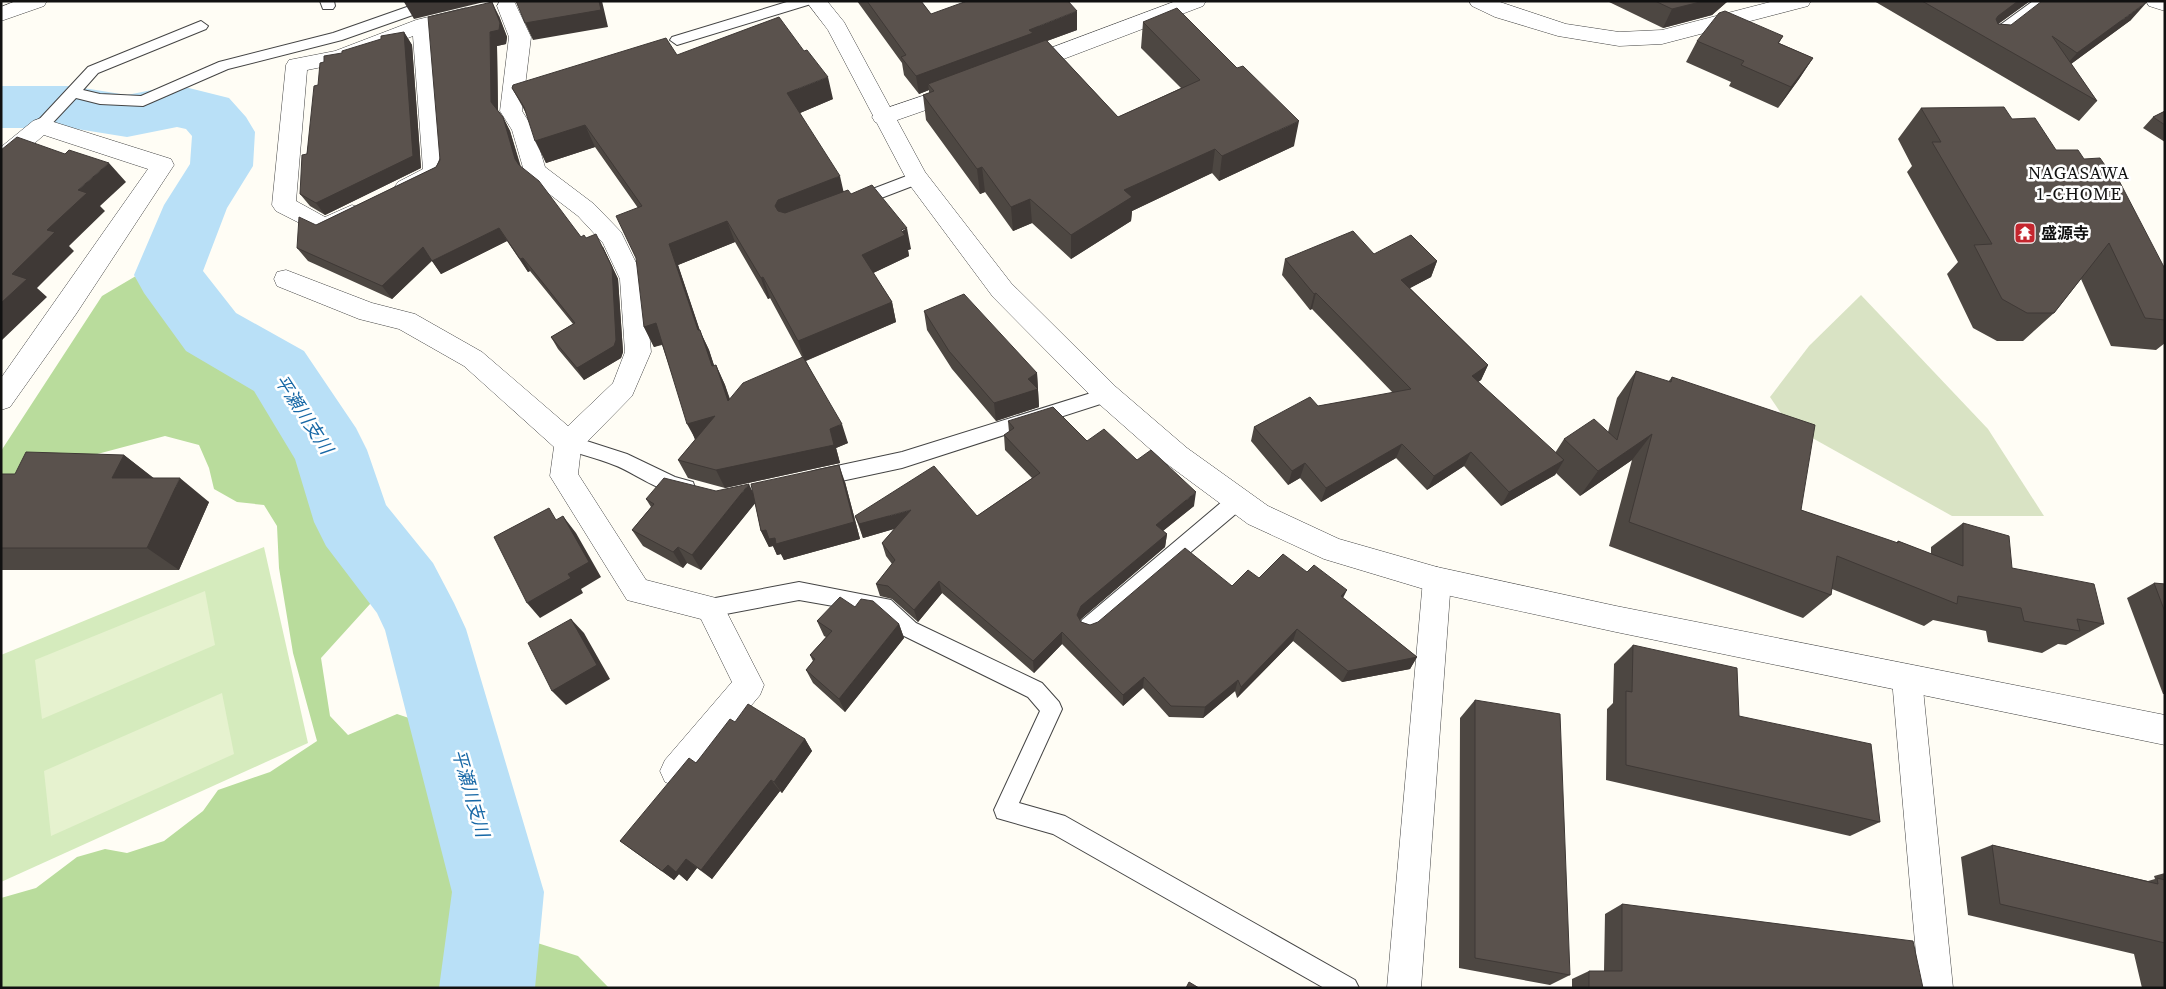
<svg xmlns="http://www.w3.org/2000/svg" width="2166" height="989" viewBox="0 0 2166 989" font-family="'Source Serif 4','Noto Sans JP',serif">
<rect width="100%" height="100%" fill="#fffdf5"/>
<path fill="#d5ebbd" d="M264,547L308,743L1,882V655Z"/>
<path fill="#b9dc9c" d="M198,268L210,306L233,325L279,352L318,395L333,431L346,471L387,511L407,542L380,593L321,658L330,716L348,735L397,714L424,723L479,883L525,939L578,956L609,988H1V898L36,888L77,857L105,849L127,853L164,841L203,811L218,790L270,772L317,741L293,653L279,568L277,526L264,505L237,502L214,489L209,468L199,445L165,436L71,461L1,484V451L102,296L146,270Z"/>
<path fill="#d9e3c4" d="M1861,295L1988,429L2044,516H1952L1789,425L1770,397L1809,346Z"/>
<path fill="#e6f2cf" d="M205,591L215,645L42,719L35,660Z
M222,693L234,754L51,836L44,771Z"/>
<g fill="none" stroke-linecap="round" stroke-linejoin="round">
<path fill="#b9e0f7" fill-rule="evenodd" d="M177,85L229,98L246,117L255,132L253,166L227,208L203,271L236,313L304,351L356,428L367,450L386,505L433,563L454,603L466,629L544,892L535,988H439L452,892L385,630L377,613L326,546L314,522L295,459L254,391L186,351L144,293L134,275L164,205L190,164L192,136L186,129L177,127L127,137L71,128H1V86H71L127,95Z"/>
<g stroke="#444" stroke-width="2">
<path id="service" d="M320,1H334L335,6L333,9H323Z
M424,1H446L444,4L342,40L228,69L143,106L100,104L76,98L46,130H36L33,126L88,67L196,23L201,21L208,26L206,29L98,73L83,90L100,94L141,96L219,62L333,33Z
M790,1H813L811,4L677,45L670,40L672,37Z
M2033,1H2050L1995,42H1985L1983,39L1985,36Z
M917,172L923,174L925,178L923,182L855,208L849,206L847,202L849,198Z
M1107,388L1113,390L1116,395L1113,400L902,468L818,486L811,484L809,478L811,472L818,470L902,452Z
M568,435L627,454L675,477L693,482L695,488L693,494C671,501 634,472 614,465C597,458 579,454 562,448L559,443L562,438Z
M1237,493L1244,495L1246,501L1244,507L1096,632L1089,635L1082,632L1079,626L1082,620L1230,495Z
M799,582L891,600L916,623L1042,683L1059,702L1062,709L1019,803L1065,816L1355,980L1359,988H1324L1053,834L997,818L994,810L1040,711L1028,697L902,635L879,614L799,600L710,617L703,614L700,608L703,602L710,599Z"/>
</g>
<g stroke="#444" stroke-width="1">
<path id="minor" d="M16,1H47L44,6L1,21V7Z
M500,1H514L531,37L522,111L534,130L545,167L594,204L621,232L644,279L651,352L632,396L581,448L578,474L646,580L720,599L764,685L760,695L687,782L676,786L665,782L660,771L665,760L732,682L701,619L627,600L550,476L554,447L464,366L399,329L359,319L277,286L274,279L277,272L286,270L372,303L415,314L482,352L568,426L613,383L625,352L620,279L603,243L578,216L527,177L524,171L512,130L500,111L509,37L497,6Z
M1176,1H1206L1203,6L1032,71L1024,73L1016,71L1013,66L1016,61Z
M1469,1H1497L1566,24L1619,32L1662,30L1774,1H1811L1808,6L1662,44L1619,46L1558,36L1495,17L1472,6Z
M2146,1H2165V11L2149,6Z
M466,8L473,10L476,15L473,20L434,29L446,173L443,179L406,196L398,194L394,188L398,182L423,169L413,36L347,62L307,70L296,201L325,217L352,205L360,208L364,214L360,220L325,236L276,211L272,205L286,65L289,60L335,51L416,20Z
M958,84L966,86L969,91L966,96L883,125L875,122L872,117L875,112Z
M41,118L171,159L174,165L76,314L10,407L1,410V378L148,169L44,135L9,165L1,167V147L33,121Z
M1437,567L1447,571L1451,580L1421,988H1387L1423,580L1427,571Z
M1907,665L1918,669L1922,679L1953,988H1919L1892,679L1896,669Z"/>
</g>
<g stroke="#444" stroke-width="1">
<path id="tertiary" d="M806,1H827L844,22L925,172L1011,283L1116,387L1187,448L1268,506L1339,539L1437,567L1616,606L2165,715V745L1616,632L1437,593L1324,559L1248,524L1167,464L1098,403L993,297L909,184L828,30Z"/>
</g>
<use href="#service" fill="#fff" fill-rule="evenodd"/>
<use href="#minor" fill="#fff" fill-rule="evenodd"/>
<use href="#tertiary" fill="#fff" fill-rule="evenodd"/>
</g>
<path fill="#4d4742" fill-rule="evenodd" d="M857,1H921L931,14L1077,30L1047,41L1118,117L1181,88L1141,48L1143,22L1294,146L1219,181L1212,173L1132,211L1131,221L1071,259L1032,223L1013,231L985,192L980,194L926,120L923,95L929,93V90L919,94L904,75L902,63Z
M1607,1H1728L1712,15L1663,28Z
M1874,1H2030L1998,24L2011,25L2131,20L2071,64L2097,101L2079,121Z
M499,16L507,37L506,44L497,46L498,111L503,117L510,131L521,167L581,237L586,238L603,247L618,279L623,352L621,358L584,380L558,349L551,337L573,324L530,271L528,272L507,241L441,274L432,261L392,299L308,261L297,248L316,225L436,167Z
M404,32L412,45L421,168L325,215L310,206L300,194L318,85L342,53Z
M1783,36L1779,43L1813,58L1799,79L1778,108L1729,86L1731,82L1686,62L1697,41Z
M677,55L833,99L800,113L843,191L851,194L911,249L908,250L909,256L873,273L892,302L896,322L806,361L848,443L836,448L840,463L725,488L688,478L678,460L695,440L662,345L654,347L644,327L638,208L595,147L546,163L527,115L512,88ZM735,242L768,299L770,298L802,357L730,399L725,385L716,365L714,366L709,350L700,331L678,265Z
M1921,108L2012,119L2056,150L2165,269V343L2156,350L2111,346L2081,279L2054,313L2023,341H1997L1973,328L1947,274L1958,262L1907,172L1912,166L1898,139Z
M2165,111V142L2143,128L2153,117Z
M1374,254L1437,261L1431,277L1410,288L1488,365L1481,380L1478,382L1555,453L1564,439L1608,432L1617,398L1636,371L1668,382L1672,377L1801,510L1896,543L1898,541L1931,554V547L1963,523L2012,568L2104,624L2066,645L2058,644L2042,653L1988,642L1986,631L1933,620L1924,626L1832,589L1831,595L1803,618L1609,546L1632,460L1580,496L1556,473L1555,475L1501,506L1464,466L1427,490L1396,458L1321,502L1300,478L1288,485L1251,441L1254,427L1318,406L1393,393L1312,309L1310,310L1282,275L1285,259Z
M924,311L1037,373L1039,407L996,421L952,369L927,330Z
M1008,421L1087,441L1137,460L1194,506L1163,531L1167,534L1165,547L1081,619L1080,620L1081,622L1090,625L1259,578L1307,572L1343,598L1417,657L1410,669L1342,682L1293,641L1237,698L1235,691L1203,718L1169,717L1143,688L1123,706L1062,644L1034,673L942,593L918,622L892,599L880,596L876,584L892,564L886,556L882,543L894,529L863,538L855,516H977L1032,478L1005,450L1004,435L1009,432Z
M124,455L153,478L209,502L179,570H1V474H15Z
M845,482L860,539L784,560L781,554L777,555L773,546L769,547L761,531L755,503L701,570L687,563L683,568L643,546L632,530L651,507L646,499L716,491L753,493Z
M2154,583L2165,584V694H2163L2127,598Z
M855,607L899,624L904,638L845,712L813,683L806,670L813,661L810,655L826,637L824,636L817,621Z
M1633,645L1739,716L1880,822L1850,836L1606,780L1607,709L1613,703L1614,664Z
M1475,700L1570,975L1550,985L1459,968L1460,718Z
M735,722L805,739L812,751L782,793L780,791L712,879L697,868L687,881L679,874L674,880L620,841Z
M1992,845L2148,881L2155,879L2154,876L2165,873V988H2142L2134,954L1968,915L1961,857Z
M1622,904L1923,988H1572V979L1589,971H1604L1605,914Z"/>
<path fill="#3f3936" d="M409,1H488L414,19L404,2Z
M599,1H602L608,27L533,40L525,23Z
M1704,1H1728L1712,15L1663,28L1672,9Z
M2018,1H2030L1983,35L1998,16Z
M2148,1L2131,20L2060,72L2077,53Z
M492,2L499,16L507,37L506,44L497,46L498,115L491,102L490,32Z
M1077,11V30L1033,46L928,84L929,90L919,94L916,76L1029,30Z
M404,32L412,45L421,168L325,215L316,203Z
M1813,58L1799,79L1778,108L1791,87Z
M828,77L833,99L793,116L787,93Z
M503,117L510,131L522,172L515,159Z
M1299,121L1294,146L1219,181L1222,156Z
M585,125L595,147L546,163L535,141Z
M1215,149L1212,173L1132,211L1131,221L1071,259V235L1124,190Z
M109,163L126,182L100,206L105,211L69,246L74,251L37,288L47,297L1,341V303L12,274L78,190Z
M982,167L985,192L980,194L977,169Z
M840,176L845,198L781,228L775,206L778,200Z
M1030,199L1032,223L1013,231L1011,207Z
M727,221L735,242L678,265L700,331L709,350L721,386L698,330L669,244Z
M499,228L507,241L441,274L432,261Z
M907,228L911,249L908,250L909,256L867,276L862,255Z
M423,247L432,260L392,299L382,286Z
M603,247L618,279L623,352L621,358L584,380L577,368Z
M523,258L530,271L528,272L520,259Z
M1437,261L1431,277L1395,296L1401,280Z
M763,277L770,298L768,299L761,278Z
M1316,293L1312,309L1310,310L1314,294Z
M892,302L896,322L805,361L798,341Z
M656,323L665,343L654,347L644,327Z
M716,365L725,385L736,420L728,401Z
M1488,365L1481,380L1464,391L1472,376Z
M1037,373L1039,407L996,421L994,403L1028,379Z
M715,416L697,442L687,424Z
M842,424L848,443L836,448L840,463L725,488L716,470L830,429Z
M1652,434L1632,460L1580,496L1598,471Z
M1402,444L1396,458L1321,502L1326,488Z
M1471,452L1464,466L1427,490L1434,476Z
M124,455L155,479L112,478Z
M1564,460L1555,475L1501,506L1509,492Z
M1305,463L1300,478L1288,485L1292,471Z
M839,465L845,482L860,539L784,560L781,554L777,555L773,546L769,547L761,531L766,530Z
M180,478L209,502L179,570L147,548Z
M749,484L757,501L701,570L692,555Z
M1196,492L1194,506L1154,538L1156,525Z
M911,510L914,523L863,538L859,524Z
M563,516L576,533L601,577L581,589L583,593L540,618L527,603L568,574Z
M1167,534L1165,547L1081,619L1077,627V615L1081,606Z
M678,547L687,563L683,568L673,552Z
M939,581L942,593L918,622L914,610Z
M1347,590L1341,602V596Z
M571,619L584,633L610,679L566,705L552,691Z
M899,624L904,638L845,712L839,699Z
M1297,629L1293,641L1237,698L1241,687Z
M1062,632V644L1034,673L1033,661Z
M1417,657L1410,669L1342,682L1348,671Z
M1144,677L1143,688L1123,706V695Z
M1238,680L1235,691L1203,718L1205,707Z
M805,739L812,751L782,793L774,782Z
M771,780L780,791L712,879L701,870Z
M686,859L697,868L687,881L679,874L674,880L662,871L668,865Z"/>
<path fill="#5a524d" stroke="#3f3936" d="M516,1H599L601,10L525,23Z
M867,1H921L931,14L967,1H1068L1077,11L1029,30L1033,33L916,76L901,57L906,55Z
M1655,1H1704L1672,9Z
M1922,1H2018L1998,16L1996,19L1998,24L2011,25L2042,1H2148L2077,53L2052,36L2097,101Z
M492,2L500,23L499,30L490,32L491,102L503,117L515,159L519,165L539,181L581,237L584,235L586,238L596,234L612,267L616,340L614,346L577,368L551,337L575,323L523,258L520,259L499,228L432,261L423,247L382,286L297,248L299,217L316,225L436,167L440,160L428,17Z
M1177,8L1237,68L1243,66L1299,121L1222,156L1215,149L1124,190L1132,197L1071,235L1030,199L1011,207L982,167L977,169L923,95L934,91L928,84L1046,40L1118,117L1200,80L1143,22Z
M1725,11L1783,36L1778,43L1813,58L1791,87L1741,65L1744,61L1697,41L1719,13Z
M779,17L804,51L807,50L828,77L787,93L840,176L778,200L775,206L778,211L785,213L848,190L851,194L872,185L907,228L901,230L905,235L862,255L892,302L798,341L763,277L761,278L727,221L669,244L698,330H700L712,366L716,365L728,401L743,383L803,357L842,424L830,429L834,445L716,470L678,460L715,416L687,424L656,323L644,327L636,258L616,216L642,206L585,125L535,141L524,107L512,88L513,85L666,38L677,55Z
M404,32L413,156L316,203L300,194L302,155L307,154L314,86L318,85L320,63L324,62V56L342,53V51L381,39V36Z
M2004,107L2012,119L2035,118L2056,150H2078L2084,159L2100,158L2109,171H2114L2165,269V320L2145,318L2109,243L2054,313H2027L2002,299L1974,245L1992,244L1932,142H1941L1921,108Z
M2165,111V125L2153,117Z
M17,137L65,154L69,150L109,163L78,190L87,193L47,230L55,232L12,274L27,279L1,303V150Z
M1353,231L1374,254L1411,235L1437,261L1401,280L1488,365L1472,376L1564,460L1509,492L1471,452L1434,476L1402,444L1326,488L1305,463L1292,471L1254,427L1310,397L1318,406L1411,389L1316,293L1314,294L1285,259Z
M964,294L1037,373L1028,379L1038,389L994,403L949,351L924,311Z
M1636,371L1671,382L1672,377L1815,425L1801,510L1898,543V541L1963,566V523L2009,536L2012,568L2094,584L2104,624L2077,619L2080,631L2024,621L2021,608L1958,596L1957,604L1837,556L1831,595L1629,522L1652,434L1598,471L1564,439L1594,419L1617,440Z
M1053,407L1087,441L1104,429L1137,460L1151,450L1196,492L1156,525L1167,534L1081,606L1077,615L1081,622L1090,625L1098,622L1185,548L1232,586L1248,570L1259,578L1283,554L1307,572L1314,565L1347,590L1341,596L1417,657L1348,671L1297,629L1241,687L1238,680L1205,707L1171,706L1144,677L1123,695L1062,632L1033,661L939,581L914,610L888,586L876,584L895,560L882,543L911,510L859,524L855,516L934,466L977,516L1040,473L1004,435L1014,428L1008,421Z
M26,452L124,455L112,478H180L147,548H1V474H15Z
M839,465L854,522L776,544L775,538L769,539L766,530L761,531L751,484Z
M664,478L716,491L749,484L692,555L678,547L673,552L632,530L654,504L646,499Z
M549,508L556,520L563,516L589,562L568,574L571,578L527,603L494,537Z
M2154,583L2165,584V612Z
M840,597L855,607L861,599L873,601L899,624L839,699L806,670L815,659L810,655L832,631L817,621Z
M571,619L597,665L552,691L528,643Z
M1633,645L1737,668L1739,716L1871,744L1880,822L1626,765V691L1632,692Z
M1475,700L1560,714L1570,975L1475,958Z
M748,704L805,739L774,782L771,780L701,870L686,859L676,872L668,865L662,871L620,841L689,758L696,763L730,719L735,722Z
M1992,845L2158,884L2157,878L2165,880V943L2000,904Z
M1622,904L1913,941L1923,988H1589V971H1622Z
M1189,982L1199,988H1186Z"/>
<defs>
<g id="temple-square" transform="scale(1.125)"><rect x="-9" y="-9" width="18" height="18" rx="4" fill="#c4262e" stroke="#fff"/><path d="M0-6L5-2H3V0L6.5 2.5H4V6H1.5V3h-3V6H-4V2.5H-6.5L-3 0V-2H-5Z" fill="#fff"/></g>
</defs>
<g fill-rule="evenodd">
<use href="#temple-square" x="2025" y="233"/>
</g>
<g text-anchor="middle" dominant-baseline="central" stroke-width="5" stroke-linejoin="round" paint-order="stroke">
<g font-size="16" font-weight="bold" fill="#111" stroke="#fff" text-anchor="start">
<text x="2041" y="233">盛源寺</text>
</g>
<g font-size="18" letter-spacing="1" fill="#111" stroke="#fff">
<text x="2079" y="172">NAGASAWA<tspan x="2079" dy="21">1-CHOME</tspan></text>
</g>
<g font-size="18" font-style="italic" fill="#1768a6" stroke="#fff">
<text transform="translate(304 414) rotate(57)">平瀬川支川</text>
<text transform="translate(471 793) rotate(74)">平瀬川支川</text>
</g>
</g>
<rect width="2166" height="989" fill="none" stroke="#111111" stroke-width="5"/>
</svg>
